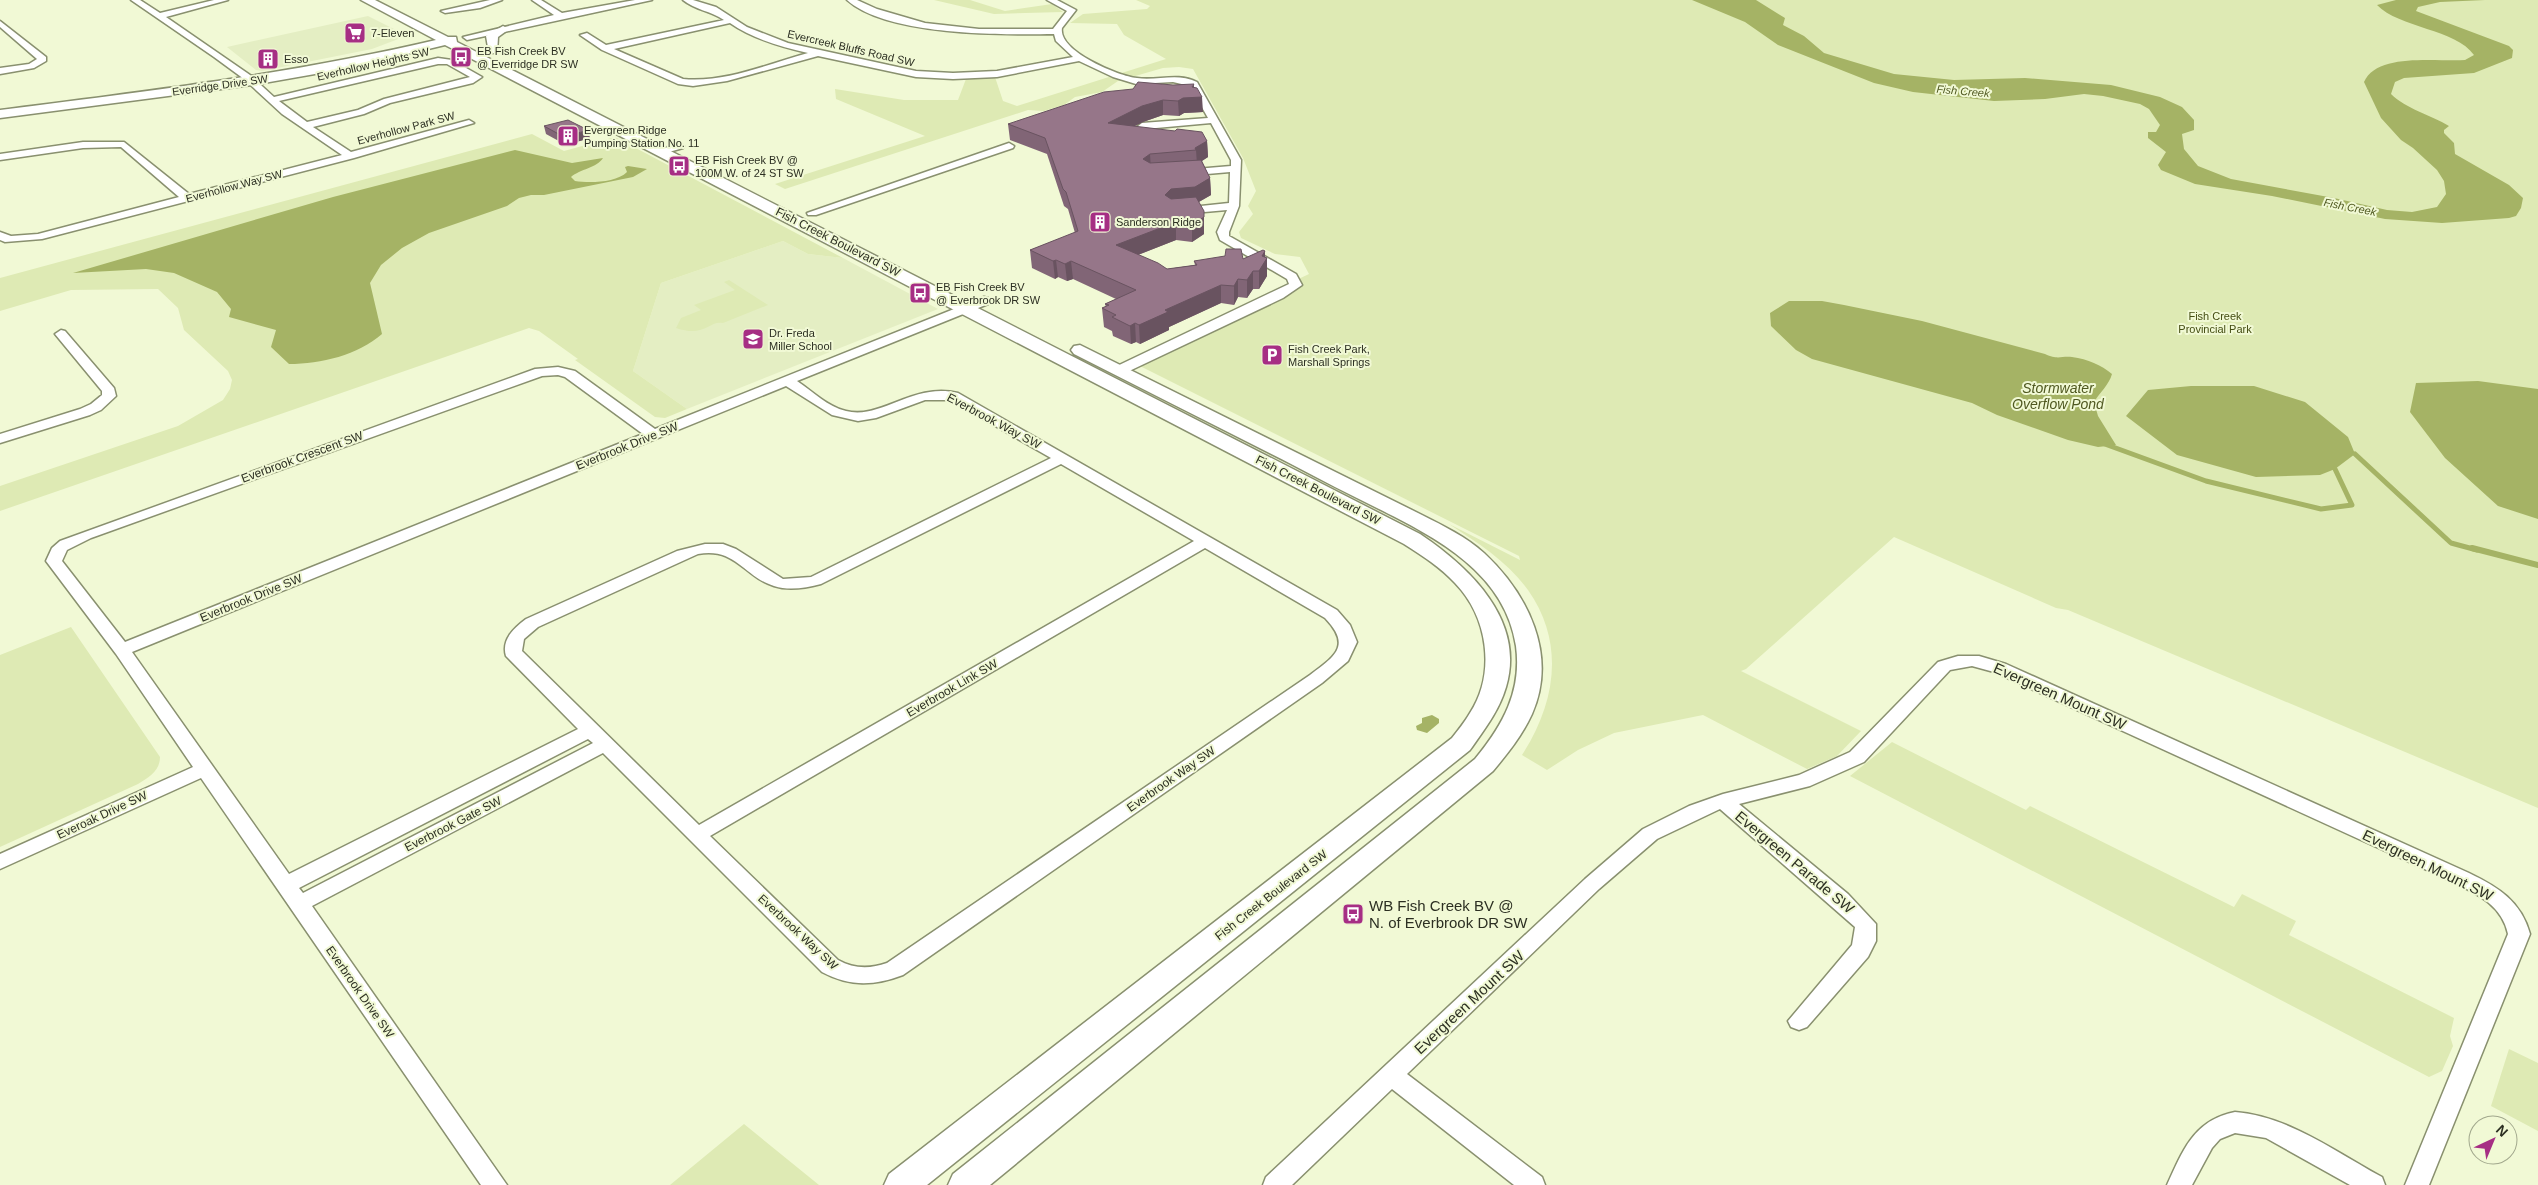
<svg xmlns="http://www.w3.org/2000/svg" width="2538" height="1185" viewBox="0 0 2538 1185" font-family="Arial,sans-serif">
<rect width="100%" height="100%" fill="#f1f9d5"/>
<path fill="#e4eec3" d="M368,16L396,30L401,38L372,49L262,71L256,70L227,47Z
M783,241L808,254L843,258L938,309L687,409L633,371L661,283Z"/>
<path fill="#deeab4" d="M934,0H970L1005,11L1052,4L1063,12L994,14Z
M1136,0H2538V808L2068,610L2056,608L1894,537L1746,669L1741,671L1861,731L1837,756L1807,769L1703,715L1614,733L1578,750L1547,770L1522,755C1555,704 1566,644 1528,590C1508,562 1478,543 1449,524L1520,560L1519,556L1128,360L1309,274L1300,257L1275,254L1241,238L1239,232L1253,214L1248,206L1256,191L1243,158L1193,69L1179,67L1163,68L1118,81L1102,92L1075,97L1064,105L1044,111L1028,110L785,189L775,184L925,136L836,99L835,89L904,100H958L966,79L995,77L1003,101L1017,106L1166,59L1124,35L1117,24L1070,23L1083,14L1147,9L1150,6Z
M532,134L564,151L615,137L843,258L808,254L783,241L661,283L633,371L687,409L665,418L655,417L575,360L578,359L539,331L529,328L0,511V486L178,426L223,400L230,389L232,380L228,371L184,330L178,308L158,289L71,290L0,311V278Z
M729,280L768,305L723,323C709,320 705,338 676,328L681,318L701,310L694,305L735,290L724,282Z
M71,627L160,757C160,771 149,777 138,784L0,847V655Z
M1892,742L2026,810L2030,806L2234,907L2242,894L2296,921L2289,935L2454,1018L2450,1036L2453,1046L2442,1071L2429,1077L1850,776Z
M2509,1049L2538,1063V1131L2491,1106Z
M744,1124L819,1185H670Z"/>
<path fill="#a5b365" d="M1692,0H1756L1785,18L1783,25L1804,36L1824,53L1894,74L1954,80L2025,78L2111,85L2160,97L2182,107L2194,120V130L2182,134L2184,149L2198,166L2231,179L2334,198L2387,210L2412,212L2437,207L2446,194L2444,181L2437,170L2413,148L2401,140L2381,118L2364,82C2377,52 2438,62 2465,60L2474,55C2456,29 2399,28 2377,5L2396,0H2485L2440,2L2418,7L2416,11L2509,46L2513,50L2512,58L2474,73L2404,78L2395,82L2391,94C2406,109 2431,115 2449,126L2444,130V133L2454,143L2455,154L2509,185L2523,198L2521,208L2516,216L2509,218L2442,223L2385,219L2272,196L2195,184L2161,170L2158,165L2166,152L2148,138V132H2156L2160,125L2149,109L2140,104L2103,96L2084,94L2045,99L1994,101L1913,92L1874,83L1778,45L1745,22Z
M515,150L572,163L603,158C597,168 580,169 571,177L575,181C589,183 616,183 627,172L625,167L628,166L647,169L633,177L544,195H531L519,198L507,206L429,233L402,248L381,265L370,283L382,334C358,355 321,364 289,364L271,347L276,330L229,317L231,309L217,292L174,273L146,269L73,273L333,197Z
M1789,301H1822L1844,305L1922,321L2045,354C2058,360 2060,356 2072,357C2088,359 2101,365 2112,374C2109,385 2100,392 2094,402L2098,416L2116,445L2098,447L2068,440L1997,415L1972,403L1812,359L1796,350L1771,326L1770,313Z
M2478,381L2538,389V519L2498,506L2445,458L2410,412L2416,383Z
M2191,386H2254L2305,402L2348,437L2355,454L2335,469L2320,475L2256,477L2177,455L2126,416L2148,390Z
M1432,715L1439,719V723L1427,733L1417,730L1416,726L1422,723V718Z"/>
<g fill="none" stroke-linecap="round" stroke-linejoin="round">
<path stroke="#a5b365" stroke-width="5" d="M2102,443L2206,481L2321,509L2352,505L2335,469
M2355,454L2451,543L2477,550"/>
<path stroke="#a5b365" stroke-width="6" d="M2472,548L2538,565"/>
<g stroke="#89906f" stroke-width="3">
<path id="street" d="M131,0H140L160,13L214,0H228L166,17L250,75L274,97L438,58L452,60L482,77L473,83L390,103L364,114L313,127L351,152L469,120L474,123L354,158L42,239L5,242L0,240V232L11,236L38,234L179,197L121,147L83,148L0,160V154L83,142H124L189,194L342,155L282,114L244,79L214,57ZM438,64H447L470,77L384,99L358,110L307,122L279,101Z
M490,0H502L480,8L445,13L441,11Z
M532,0H541L562,13L635,0H652L467,40L463,37L554,15Z
M683,0H693L716,7L747,27L788,43L916,71L953,73L997,71L1073,57L1056,41L1054,34C1002,35 887,36 847,0H857L877,9L925,23L979,29H1053L1067,11L1047,0H1057L1076,10L1062,28C1058,51 1118,76 1137,78C1158,81 1177,72 1197,82L1241,160L1239,206L1229,232V236L1296,274L1302,285L1283,298L1125,373H1115L1113,370L1115,367L1289,284L1287,279L1220,240L1217,232L1227,210L1182,214L1177,211L1182,208L1229,203L1230,172L1184,176L1179,173L1184,170L1231,166V160L1211,123L1145,129L1140,133L1149,139L1144,142L1129,133L1142,123L1208,118L1190,86L1173,82L1136,84L1113,77L1079,61L997,77L953,79L916,77L818,56L727,81L693,86L678,84L602,50L580,35L587,33L606,45L724,20C711,11 695,10 683,0ZM730,23C753,39 781,47 808,53C768,64 725,83 683,79L614,49Z
M0,21L46,57V61L34,68L0,74V68L29,64L37,59L0,27Z
M679,143L684,146L683,148L662,154L657,151Z
M1009,143L1014,146L1013,148L816,215H808L807,213Z
M984,297L988,298L990,301L988,304L797,381C812,391 828,407 846,411C881,420 913,382 958,393L1337,610L1350,625L1357,642L1348,661L1322,683L903,975C874,986 850,987 822,972L603,753L312,906L507,1185H481L201,778L0,869V854L193,767L116,654L46,561L52,548L60,541L535,369L558,367L575,371L655,429ZM558,375L565,377L643,434L125,642L62,561L67,550L91,538L542,376ZM786,386L832,415L858,421L876,418L925,400H950L1051,458L811,577L783,579L736,549L723,544H705L677,551L526,619C514,628 501,640 506,656L578,729L289,874L132,652ZM1061,464L1194,541L699,825L522,651L524,639L538,627L698,554C736,547 744,577 774,586C789,591 806,588 821,584ZM1205,548L1325,618C1352,646 1335,656 1310,675L887,963C870,969 854,969 838,960L710,836ZM588,739L593,743L303,893L299,888Z
M61,330L65,331L114,388L116,396L101,410L90,415L0,443V434L80,409L91,404L102,395V391L55,334Z
M1958,656H1979L2006,664L2469,873C2498,887 2521,901 2530,934L2429,1185H2405L2508,934C2502,906 2479,895 2455,883L1994,672L1972,666L1950,670L1864,762L1810,786L1739,804L1848,894L1876,924V941L1868,957L1807,1027L1799,1030L1791,1027L1788,1021L1852,945L1855,927L1720,809L1657,839L1599,889L1407,1074L1542,1177L1545,1185H1514L1392,1089L1292,1185H1263L1266,1177L1585,879L1643,829L1689,806L1723,794L1799,775L1850,752L1938,662Z
M2235,1112C2288,1116 2336,1152 2382,1177L2385,1185H2350L2266,1138L2235,1133L2220,1139L2212,1148L2192,1185H2167C2183,1150 2194,1120 2235,1112Z"/>
</g>
<g stroke="#89906f" stroke-width="3">
<path id="secondary" d="M361,0H375L448,37H456L457,42L1420,534C1469,567 1526,620 1506,687C1499,711 1484,730 1470,750L927,1185H884L889,1174L1452,738C1458,730 1465,722 1470,713C1496,673 1488,617 1455,583C1440,567 1423,556 1404,544L445,45L349,68L252,85L0,118V110C148,91 291,74 436,40Z
M503,26L509,29L498,37L497,53H489L486,36Z
M1080,345L1422,515C1444,526 1466,537 1484,553C1528,594 1558,655 1532,714C1522,736 1508,753 1493,771L990,1185H948L953,1174L1475,759C1503,725 1522,691 1516,646C1505,573 1437,538 1377,508C1349,494 1321,480 1293,465C1220,428 1147,391 1074,354L1071,350L1074,346Z"/>
</g>
<use href="#street" fill="#fff" fill-rule="evenodd"/>
<use href="#secondary" fill="#fff" fill-rule="evenodd"/>
</g>
<path fill="#816576" d="M1194,88L1203,112L1184,113L1179,116L1163,115L1143,122L1134,126L1207,141L1208,157L1202,161L1210,178L1211,195L1199,202L1204,234L1192,242L1176,240L1138,255L1167,269L1195,265L1194,261L1243,259L1265,251V257L1267,258V276L1259,289H1253L1247,298L1238,297L1234,305L1221,303L1169,327V330L1140,344L1136,342L1131,344L1113,336L1112,331L1104,327L1102,308L1106,307L1105,304L1116,299L1073,279L1067,281L1058,277L1055,279L1032,268L1030,250L1075,233L1068,209L1064,206L1047,154L1010,140L1008,124Z
M544,126L590,138L566,145L546,134Z"/>
<path fill="#695360" d="M1194,84V97H1202L1203,112L1184,113L1179,116L1178,101L1192,87Z
M1163,100V115L1143,122L1109,139L1108,123L1142,106Z
M588,130L590,138L566,145L564,137Z
M1207,141L1208,157L1197,164L1196,150L1195,148Z
M1150,154L1151,170L1143,159Z
M1210,178L1211,195L1195,204L1172,206L1165,195L1171,189Z
M1204,211V234L1192,242V225Z
M1176,222V240L1117,263L1116,245Z
M1265,251V261L1267,258V276L1259,289V271L1262,256Z
M1056,260L1058,277L1055,279L1053,261Z
M1071,261L1073,279L1067,281L1065,264Z
M1253,271V289L1247,298V280Z
M1238,279V297L1234,305V286Z
M1221,285V303L1169,327V330L1140,344L1139,325L1165,310Z
M1135,323L1136,342L1131,344L1130,326Z"/>
<path fill="#967689" stroke="#695360" d="M1138,82L1173,85L1194,84L1192,87L1197,88L1202,97L1183,98L1178,101L1163,100L1142,106L1108,123L1175,131L1177,129L1202,132L1207,141L1195,148L1196,150L1150,154L1143,159L1150,163L1201,160L1210,178L1195,187L1171,189L1165,195L1171,199L1196,197L1204,211V217L1192,225L1176,222L1116,245L1158,263L1167,269L1197,265L1194,261L1225,256L1226,249H1241L1243,259L1263,250L1265,251L1262,256L1267,258L1259,271H1253L1247,280L1238,279L1234,286L1221,285L1165,310L1168,312L1139,325L1135,323L1130,326L1112,317L1116,315L1102,308L1109,305L1105,304L1136,290L1071,261L1065,264L1056,260L1053,261L1030,250L1078,231L1066,192L1063,189L1045,138L1008,124L1104,92L1133,89Z
M568,120L588,130L564,137L544,126Z"/>
<defs>
<g id="supermarket-square" transform="scale(1.125)"><rect x="-9" y="-9" width="18" height="18" rx="4" fill="#a62e84" stroke="#f1f9d5"/><path d="M-6-5.5h2.5l.6 2H6L4.5 2H-2.5L-4.4-4H-6ZM-1.5 3.2a1.3 1.3 0 1 0 .1 0ZM3 3.2a1.3 1.3 0 1 0 .1 0Z" fill="#fff"/></g>
<g id="bus-square" transform="scale(1.125)"><rect x="-9" y="-9" width="18" height="18" rx="4" fill="#a62e84" stroke="#f1f9d5"/><path d="M-5-6H5V4H4V6H2V4H-2V6H-4V4H-5ZM-3.5-4V0h7V-4ZM-3.5 1.2v1.5H-2V1.2ZM2 1.2v1.5H3.5V1.2Z" fill="#fff"/></g>
<g id="building-square" transform="scale(1.125)"><rect x="-9" y="-9" width="18" height="18" rx="4" fill="#a62e84" stroke="#f1f9d5"/><path d="M-4-6H4V6H1V3H-1V6H-4ZM-2.5-4.3h1.7v1.8h-1.7ZM.8-4.3h1.7v1.8H.8ZM-2.5-1h1.7V.8h-1.7ZM.8-1h1.7V.8H.8Z" fill="#fff"/></g>
<g id="school-square" transform="scale(1.125)"><rect x="-9" y="-9" width="18" height="18" rx="4" fill="#a62e84" stroke="#f1f9d5"/><path d="M0-5L7-2L0 1L-7-2ZM-4 1L0 2.5L4 1V4Q0 6-4 4Z" fill="#fff"/></g>
<g id="parking-square" transform="scale(1.125)"><rect x="-9" y="-9" width="18" height="18" rx="4" fill="#a62e84" stroke="#f1f9d5"/><path d="M-3.5-5.5H1a3.5 3.5 0 0 1 0 7H-1V5.5H-3.5ZM-1-3.4V-.6H.8a1.4 1.4 0 0 0 0-2.8Z" fill="#fff"/></g>
</defs>
<g fill-rule="evenodd">
<use href="#supermarket-square" x="355" y="33"/>
<use href="#bus-square" x="461" y="57"/>
<use href="#building-square" x="268" y="59"/>
<use href="#building-square" x="568" y="136"/>
<use href="#bus-square" x="679" y="166"/>
<use href="#building-square" x="1100" y="222"/>
<use href="#bus-square" x="920" y="293"/>
<use href="#school-square" x="753" y="339"/>
<use href="#parking-square" x="1272" y="355"/>
<use href="#bus-square" x="1353" y="914"/>
</g>
<g text-anchor="middle" dominant-baseline="central" stroke-width="4" stroke-linejoin="round" paint-order="stroke">
<g font-size="11" fill="#2c2f22" stroke="#f1f9d5" text-anchor="start">
<text x="371" y="33">7-Eleven</text>
<text x="477" y="51">EB Fish Creek BV<tspan x="477" dy="13">@ Everridge DR SW</tspan></text>
<text x="284" y="59">Esso</text>
<text x="584" y="130">Evergreen Ridge<tspan x="584" dy="13">Pumping Station No. 11</tspan></text>
<text x="695" y="160">EB Fish Creek BV @<tspan x="695" dy="13">100M W. of 24 ST SW</tspan></text>
<text x="1116" y="222">Sanderson Ridge</text>
<text x="936" y="287">EB Fish Creek BV<tspan x="936" dy="13">@ Everbrook DR SW</tspan></text>
<text x="769" y="333">Dr. Freda<tspan x="769" dy="13">Miller School</tspan></text>
<text x="1288" y="349">Fish Creek Park,<tspan x="1288" dy="13">Marshall Springs</tspan></text>
</g>
<g font-size="11" fill="#2c2f22" stroke="#f1f9d5">
<text transform="translate(851 48) rotate(13)">Evercreek Bluffs Road SW</text>
<text transform="translate(373 64) rotate(-13)">Everhollow Heights SW</text>
<text transform="translate(220 85) rotate(-8)">Everridge Drive SW</text>
<text transform="translate(406 128) rotate(-15)">Everhollow Park SW</text>
<text transform="translate(234 186) rotate(-15)">Everhollow Way SW</text>
</g>
<g font-size="11" font-style="italic" fill="#4f5820" stroke="#f1f9d5">
<text transform="translate(1963 91) rotate(5)">Fish Creek</text>
<text transform="translate(2350 207) rotate(11)">Fish Creek</text>
</g>
<g font-size="11" fill="#454e14" stroke="#f1f9d5">
<text x="2215" y="316">Fish Creek<tspan x="2215" dy="13">Provincial Park</tspan></text>
</g>
<g font-size="12" fill="#2c2f22" stroke="#f1f9d5">
<text transform="translate(838 242) rotate(27)">Fish Creek Boulevard SW</text>
<text transform="translate(994 421) rotate(28)">Everbrook Way SW</text>
<text transform="translate(627 446) rotate(-22)">Everbrook Drive SW</text>
<text transform="translate(302 457) rotate(-20)">Everbrook Crescent SW</text>
<text transform="translate(1318 490) rotate(27)">Fish Creek Boulevard SW</text>
<text transform="translate(251 598) rotate(-22)">Everbrook Drive SW</text>
<text transform="translate(952 688) rotate(-30)">Everbrook Link SW</text>
<text transform="translate(1171 779) rotate(-35)">Everbrook Way SW</text>
<text transform="translate(102 815) rotate(-25)">Everoak Drive SW</text>
<text transform="translate(453 824) rotate(-27)">Everbrook Gate SW</text>
<text transform="translate(1271 895) rotate(-38)">Fish Creek Boulevard SW</text>
<text transform="translate(798 932) rotate(43)">Everbrook Way SW</text>
<text transform="translate(360 992) rotate(55)">Everbrook Drive SW</text>
</g>
<g font-size="14" font-style="italic" fill="#4f5820" stroke="#f1f9d5">
<text x="2058" y="388">Stormwater<tspan x="2058" dy="16">Overflow Pond</tspan></text>
</g>
<g font-size="15" fill="#2c2f22" stroke="#f1f9d5">
<text transform="translate(2060 696) rotate(24)">Evergreen Mount SW</text>
<text transform="translate(1795 862) rotate(40)">Evergreen Parade SW</text>
<text transform="translate(2428 865) rotate(26)">Evergreen Mount SW</text>
<text transform="translate(1469 1002) rotate(-43)">Evergreen Mount SW</text>
</g>
<g font-size="15" fill="#2c2f22" stroke="#f1f9d5" text-anchor="start">
<text x="1369" y="905">WB Fish Creek BV @<tspan x="1369" dy="17">N. of Everbrook DR SW</tspan></text>
</g>
</g>
<g transform="translate(2493 1140) rotate(44)"><circle r="24" fill="#f1f9d5" stroke="#a2a88d"/>
<path d="M0-4L9 19L0 12L-9 19Z" fill="#a62e84"/>
<text y="-8" font-size="14" font-weight="bold" text-anchor="middle" fill="#2c2f22">N</text>
</g>
</svg>
